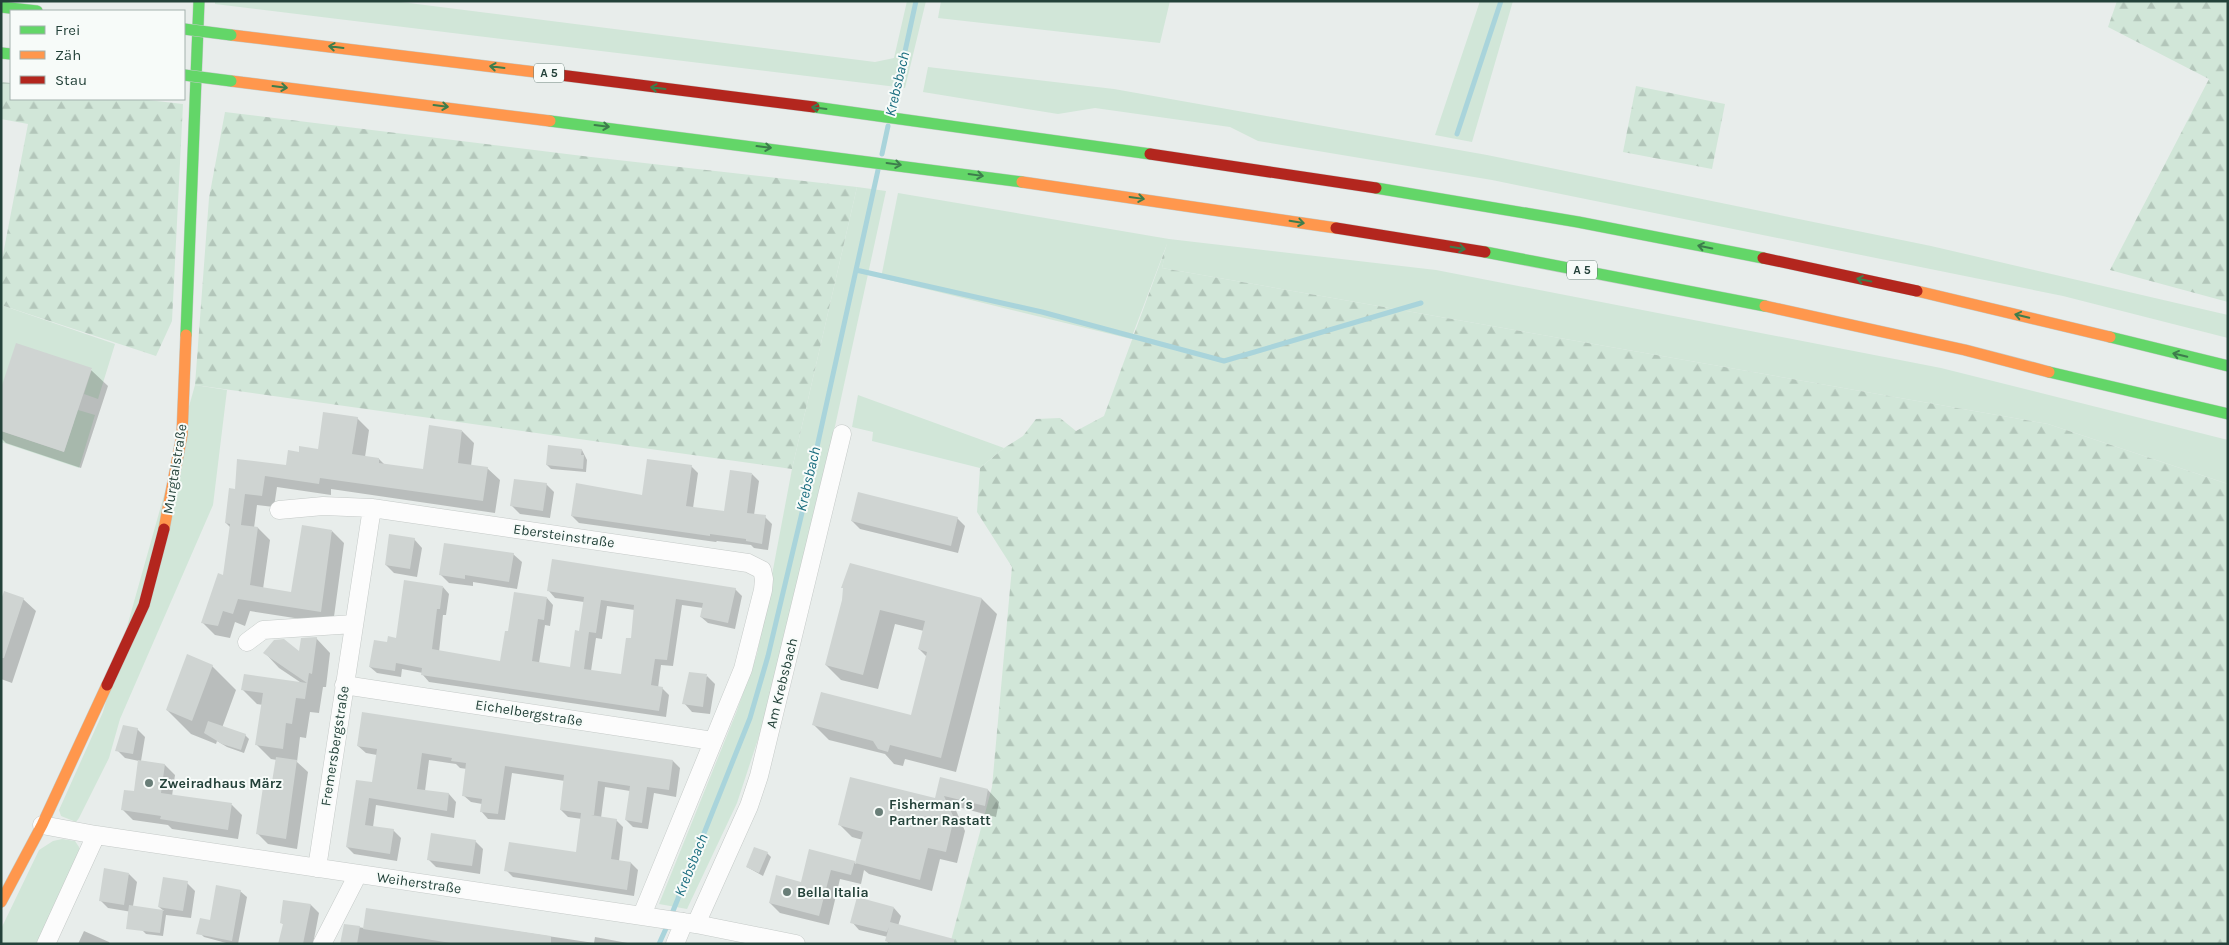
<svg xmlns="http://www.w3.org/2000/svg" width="2229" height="945" viewBox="0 0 2229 945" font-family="Karla,sans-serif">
<defs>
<pattern id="forest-firs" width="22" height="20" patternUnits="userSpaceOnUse" patternTransform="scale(1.25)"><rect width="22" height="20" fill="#d1e6d8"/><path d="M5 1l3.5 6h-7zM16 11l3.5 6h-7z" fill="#b3c6ba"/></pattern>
</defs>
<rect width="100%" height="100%" fill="#e8edeb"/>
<path fill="#d1e6d8" d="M215,1H393L875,62L894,58L907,1H926L905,88L215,4Z
M941,1H1170L1160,43L938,18Z
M1480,1H1513L1472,142L1435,135Z
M928,67L1114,89L1487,155L1931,246L2228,315V338L2063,296L1492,180L1258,141L1230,127L1095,108L1058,114L923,92Z
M857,187L886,191L834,431L762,727L737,803L687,909L659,904L736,713L757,654L792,469Z
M898,193L1169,239L1436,270L1941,368L2228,440V484L2048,424L1162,268L1167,244L1131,339L881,278Z
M1,305L115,344L98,399L84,394L92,369L1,397Z
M195,385L227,390L213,505L120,719L109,758L79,818L76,822L61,816L59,810L103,712Z
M858,395L1004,448L980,468L872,441L873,432L852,427Z
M68,407L95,415L79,468L1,442V431L64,452L74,422Z
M62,839L75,841L79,847V854L36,944H1V929L39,850L53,841Z"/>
<path fill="url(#forest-firs)" d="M2117,1H2228V302L2110,270L2209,79L2108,27Z
M1,82L11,83V99H139L183,104L172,321L156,356L1,305V265L28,124L1,119Z
M1636,86L1725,104L1712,169L1623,152Z
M225,112L591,157L857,187L792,469L195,385L209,198Z
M1169,239L1162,268L2048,424L2228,484V944H950L992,787L1012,567L977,512L980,468L1004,448L1023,436L1036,419L1060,418L1076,431L1104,416Z"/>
<path fill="#0003" fill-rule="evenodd" d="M91,370L108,386L81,468L6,443L1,438V392Z
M357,418L369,430L365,457L379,459L385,465L424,471L462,431L474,443L471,466L487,468L500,480L495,513L331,489V495L277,487L274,507L257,505L254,528H258L270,540L263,589L293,594L332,531L344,543L333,624L250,611L245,626L235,622L230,638L215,635L203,623L224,577L231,528L226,523L236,490L238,461L287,467L300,453L319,450Z
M582,450L587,460L586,472L551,469L547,465Z
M691,466L698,473L693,508L725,513L752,474L759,481L754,515L765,517L772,524L768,550L754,548L751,545L717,541L716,542L579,523L572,516L643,496Z
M546,484L554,492L550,518L520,514L512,506Z
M957,518L965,526L958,553L860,529L852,521Z
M414,539L422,548L417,577L394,573L386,565Z
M513,554L522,562L517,589L473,582V586L449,583L441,575Z
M443,587L449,594L446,615H443L439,652L501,663L509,633L547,598L553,605L550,626L545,625L539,663L571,668L580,632L584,602L555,598L549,591L735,589L742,596L735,629L708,623L701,617L703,608L682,605L673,666L661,665L658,688H662L669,695L666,717L429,682L423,675V673L402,669L401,677L377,673L370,667L388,644L397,639ZM607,606L635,610L632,640L622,675L591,671L596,638L602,639Z
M23,599L36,611L12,683L1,679V604Z
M982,599L997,614L956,772L905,759L903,766L894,764L885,754L829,740L814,725L912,717L927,657L919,649L924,631L895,624L878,689L841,680L826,665L843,600Z
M316,638L330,653L326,687H323L319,713L310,712L306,738L300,737L297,762L308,772L297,849L268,844L257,833L272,790L277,760L271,759L257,745L263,705L257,704L243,690L303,684L279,668L265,653L300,654Z
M212,666L236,690L222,728L245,735L249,739L244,753L227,747L217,741L216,744L191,734L167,710Z
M707,676L715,684L710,714L692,712L684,703Z
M137,729L145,737L141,761L165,765L175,775L172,796L232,805L242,815L238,839L172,829L168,825L133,820L123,810L135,792L139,761L125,758L117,750Z
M358,746L673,761L680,768L676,797L654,793L648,829L633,827L626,820L630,791L605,787L601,818L616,820L623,827L619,861L631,863L638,870L634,896L513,877L506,870L577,854L582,819L568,817L561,810L565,781L512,773L505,820L488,819L481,811L482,804L471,802L463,795L467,769L460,768L456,764L429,760L425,791L449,794L456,802L454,818L376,805L373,827L393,830L401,838L397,861L354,854L347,847L373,784L377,755L366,753Z
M941,779L988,790L999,802L996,817L954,806L965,831L957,863L940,859L932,891L869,874L864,870L861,884L840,879L829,925L780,913L770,903L802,883L810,851L854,862L856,864L863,840L852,837L840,825L936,800Z
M475,841L483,849L480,874L436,867L428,859Z
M767,853L771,857L763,876L747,867Z
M129,874L137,882L132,912L108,908L100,900Z
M187,883L195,891L191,918L166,915L163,936L146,934L142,930L151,910L164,911L159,907Z
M240,891L247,897L238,944H230L204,937L198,931L211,921Z
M284,902L311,905L319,913L313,944H279L284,925L282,923Z
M894,908L901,916L898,926L937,944H889L887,941L888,937L859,930L852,922Z
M367,909L594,943L595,937L633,944H342L345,925L364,928Z
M84,931L109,942L110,944H78Z"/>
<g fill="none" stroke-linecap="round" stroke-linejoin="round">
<path stroke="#a9d4db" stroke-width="5" d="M892,111L916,1
M1457,134L1501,1
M882,154L888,126
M856,270L1042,312L1224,361L1421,303
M671,916L750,718L768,656L810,479L878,170
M659,944L668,924"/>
</g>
<path fill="#cfd4d2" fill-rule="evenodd" d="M16,343L92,368L64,452L1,431V388Z
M323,412L358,417L352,454L379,458V463L423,469L429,425L462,430L458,463L488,467L483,501L320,478L319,484L265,476L262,496L245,494L241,525L258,527L250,585L291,592L302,525L332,530L321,612L238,599L233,614L223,611L218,626L201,623L218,573L223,575L230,524L225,523L229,488L235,489L237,459L286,465L288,450L299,452V446L318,449Z
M548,445L582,449L581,455H584L583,469L546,465Z
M647,459L692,465L686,506L724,511L730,470L752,473L747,513L766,515L762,544L746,541V539L710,534V536L571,516L576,483L642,495Z
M514,479L547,483L543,511L510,506Z
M858,492L958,517L951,546L851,521Z
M389,534L415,538L410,569L385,565Z
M444,543L514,553L509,582L465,575V579L439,575Z
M552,559L736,588L728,623L700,617L703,603L676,599L667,660L655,659L651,685L663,687L659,711L421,675L422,668L396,663L395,671L369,667L374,640L387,642L388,636L396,638L404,580L443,586L440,609H437L432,649L500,661L505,631H508L514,592L547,597L544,620L538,619L532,661L570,667L575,630L579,631L584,597L547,591ZM601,600L634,605L631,638H626L621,674L584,669L589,632L596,633Z
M850,563L982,598L941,758L890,745L888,752L878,749L873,741L812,725L821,692L911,715L927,652L918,649L925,621L880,610L863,675L825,665L842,600L843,588H841Z
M4,591L24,598L4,658H1V600Z
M317,637L312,674L309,673L305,699L296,698L292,724L286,723L283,749L255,745L263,693L241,690L244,674L307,683L263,653L274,640L284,639L299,651L301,638Z
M187,654L213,665L192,721L166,710Z
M689,672L707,674L703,707L682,704Z
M362,712L673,760L669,790L647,787L642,823L625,820L630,786L598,781L594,815H591L617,819L611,859L631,862L627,890L504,871L509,842L576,852L581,813L560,810L564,775L505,766L498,814L480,812L482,799L462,796L466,763L451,761L452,758L422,753L417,789L449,793L447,811L369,798L365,825L394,829L390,854L346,847L356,780L372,782L377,749L357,746Z
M208,721L246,734L241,750L222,744L204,733Z
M123,725L138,728L133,754L115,751Z
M276,757L297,760L286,839L256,834L263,787L271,788Z
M138,760L165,764L161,793L232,803L228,830L160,819L161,816L121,810L124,790L134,791Z
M850,777L935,798L940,777L988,789L985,806L944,796L954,818L946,852L928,848L920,880L855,863L863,832L838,825Z
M431,833L476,840L472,866L427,860Z
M754,847L768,852L759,873L746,867Z
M809,849L855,861L851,875L831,870L819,916L769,903L776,875L801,882Z
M104,868L129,873L124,905L99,901Z
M163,877L188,881L183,911L158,907Z
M216,885L241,890L232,941L196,934L200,918L210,920Z
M857,897L894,907L890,922L954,939V944H894L885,941L889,927L887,932L850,923Z
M283,900L311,904L303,944H278L283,924L280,923Z
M129,905L163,910L160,933L126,929Z
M366,908L551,936V944H457L363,929Z
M344,924L360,926L357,944H340Z"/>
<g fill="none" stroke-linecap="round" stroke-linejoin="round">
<g stroke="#c5cac8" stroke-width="19">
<path id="street" d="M279,510L323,506L372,508L748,563L762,570L764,579L763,590L743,669L642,915
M247,642L263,630L354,624
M344,685L713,741
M42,825L96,835L696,924L796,944
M317,868L372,508
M696,924L749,806L759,776L842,434
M46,944L96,835
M322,944L358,874
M675,944L684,922"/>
</g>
<g stroke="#c3cbc8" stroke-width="12">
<path id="fast" d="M1,7L37,11
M1,53L11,54
M814,107L1150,154
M550,121L1022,182
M1376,188L1578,222L1763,258
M1485,252L1765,306
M186,335L199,1
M2110,337L2228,366
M2049,372L2228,414"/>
</g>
<g stroke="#c3cbc8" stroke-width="12">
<path id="slow" d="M231,35L560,75
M231,81L550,121
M1022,182L1336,228
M1917,291L2110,337
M1765,306L1965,350L2049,372
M164,529L182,435L186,335
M1,902L42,825L107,685"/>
</g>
<g stroke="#c3cbc8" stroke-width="12">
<path id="jam" d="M560,75L814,107
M1150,154L1376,188
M1336,228L1485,252
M1763,258L1917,291
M107,685L144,605L164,529"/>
</g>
<use href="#street" stroke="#fcfcfc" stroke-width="18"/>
<use href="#fast" stroke="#63d668" stroke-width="11"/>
<use href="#slow" stroke="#ff974d" stroke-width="11"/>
<use href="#jam" stroke="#b3261e" stroke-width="11"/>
<g stroke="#c3ccc9" stroke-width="12" stroke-linecap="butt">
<path id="fast-bridge" d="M184,29L231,35
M184,75L231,81"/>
</g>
<use href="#fast-bridge" stroke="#63d668" stroke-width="11"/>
</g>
<defs><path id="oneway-shaft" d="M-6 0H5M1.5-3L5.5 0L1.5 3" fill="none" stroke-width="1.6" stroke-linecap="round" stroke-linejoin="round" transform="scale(1.25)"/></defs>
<g stroke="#3d7d4c">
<use href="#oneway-shaft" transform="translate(336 47) rotate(-173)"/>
<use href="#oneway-shaft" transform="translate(497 67) rotate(-173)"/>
<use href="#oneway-shaft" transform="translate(280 87) rotate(7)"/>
<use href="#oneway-shaft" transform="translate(658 88) rotate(-173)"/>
<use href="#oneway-shaft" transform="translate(441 106) rotate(7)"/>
<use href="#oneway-shaft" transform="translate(819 108) rotate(-173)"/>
<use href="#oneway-shaft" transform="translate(602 126) rotate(7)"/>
<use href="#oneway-shaft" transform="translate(764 147) rotate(7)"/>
<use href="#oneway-shaft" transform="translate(894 164) rotate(8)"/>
<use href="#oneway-shaft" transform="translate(976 175) rotate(8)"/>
<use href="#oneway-shaft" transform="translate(1137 198) rotate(8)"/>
<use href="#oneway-shaft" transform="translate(1297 222) rotate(9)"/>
<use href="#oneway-shaft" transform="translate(1705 247) rotate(-168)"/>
<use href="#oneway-shaft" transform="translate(1458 248) rotate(9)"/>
<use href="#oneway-shaft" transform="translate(1864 280) rotate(-168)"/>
<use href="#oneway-shaft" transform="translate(2022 316) rotate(-166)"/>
<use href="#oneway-shaft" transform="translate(2180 355) rotate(-167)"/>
</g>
<g fill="#697e78" stroke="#f7fbf9" stroke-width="2">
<circle cx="149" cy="783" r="5"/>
<circle cx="879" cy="812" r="5"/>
<circle cx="787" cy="892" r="5"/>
</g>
<g text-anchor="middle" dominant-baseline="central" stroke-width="4" stroke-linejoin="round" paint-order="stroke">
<g fill="#f7fbf9" stroke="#637a73" stroke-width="1">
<rect x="534" y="63.5" width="30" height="19" rx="4"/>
<rect x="1567" y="260.5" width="30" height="19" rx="4"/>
</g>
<g font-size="12" font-weight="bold" fill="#24423a">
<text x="549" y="73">A 5</text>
<text x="1582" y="270">A 5</text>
</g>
<g font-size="14" fill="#24423a" stroke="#f7fbf9">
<text transform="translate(175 469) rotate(-81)">Murgtalstraße</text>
<text transform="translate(564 536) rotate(8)">Ebersteinstraße</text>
<text transform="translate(782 683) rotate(-76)">Am Krebsbach</text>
<text transform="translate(529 713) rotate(9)">Eichelbergstraße</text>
<text transform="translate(335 746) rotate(-81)">Fremersbergstraße</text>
<text transform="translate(419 883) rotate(8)">Weiherstraße</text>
</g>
<g font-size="14" font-weight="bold" fill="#24423a" stroke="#f7fbf9" text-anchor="start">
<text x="159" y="783">Zweiradhaus März</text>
<text x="889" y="804">Fisherman´s<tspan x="889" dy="16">Partner Rastatt</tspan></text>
<text x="797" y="892">Bella Italia</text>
</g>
<g font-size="15" font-style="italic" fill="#1c6f80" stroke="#f7fbf9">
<text transform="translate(897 84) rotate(-77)">Krebsbach</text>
<text transform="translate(808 479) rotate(-77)">Krebsbach</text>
<text transform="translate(691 865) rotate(-68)">Krebsbach</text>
</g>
</g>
<rect width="2229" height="945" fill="none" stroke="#24423a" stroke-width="5"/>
<rect x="10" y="10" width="175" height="90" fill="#f7fbf9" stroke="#a3b1ad"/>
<rect x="20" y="26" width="25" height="8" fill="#63d668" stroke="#a3b1ad"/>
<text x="55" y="35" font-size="15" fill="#24423a">Frei</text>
<rect x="20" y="51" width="25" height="8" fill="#ff974d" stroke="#a3b1ad"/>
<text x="55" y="60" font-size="15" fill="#24423a">Zäh</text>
<rect x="20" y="76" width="25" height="8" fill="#b3261e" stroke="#a3b1ad"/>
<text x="55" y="85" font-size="15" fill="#24423a">Stau</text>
</svg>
